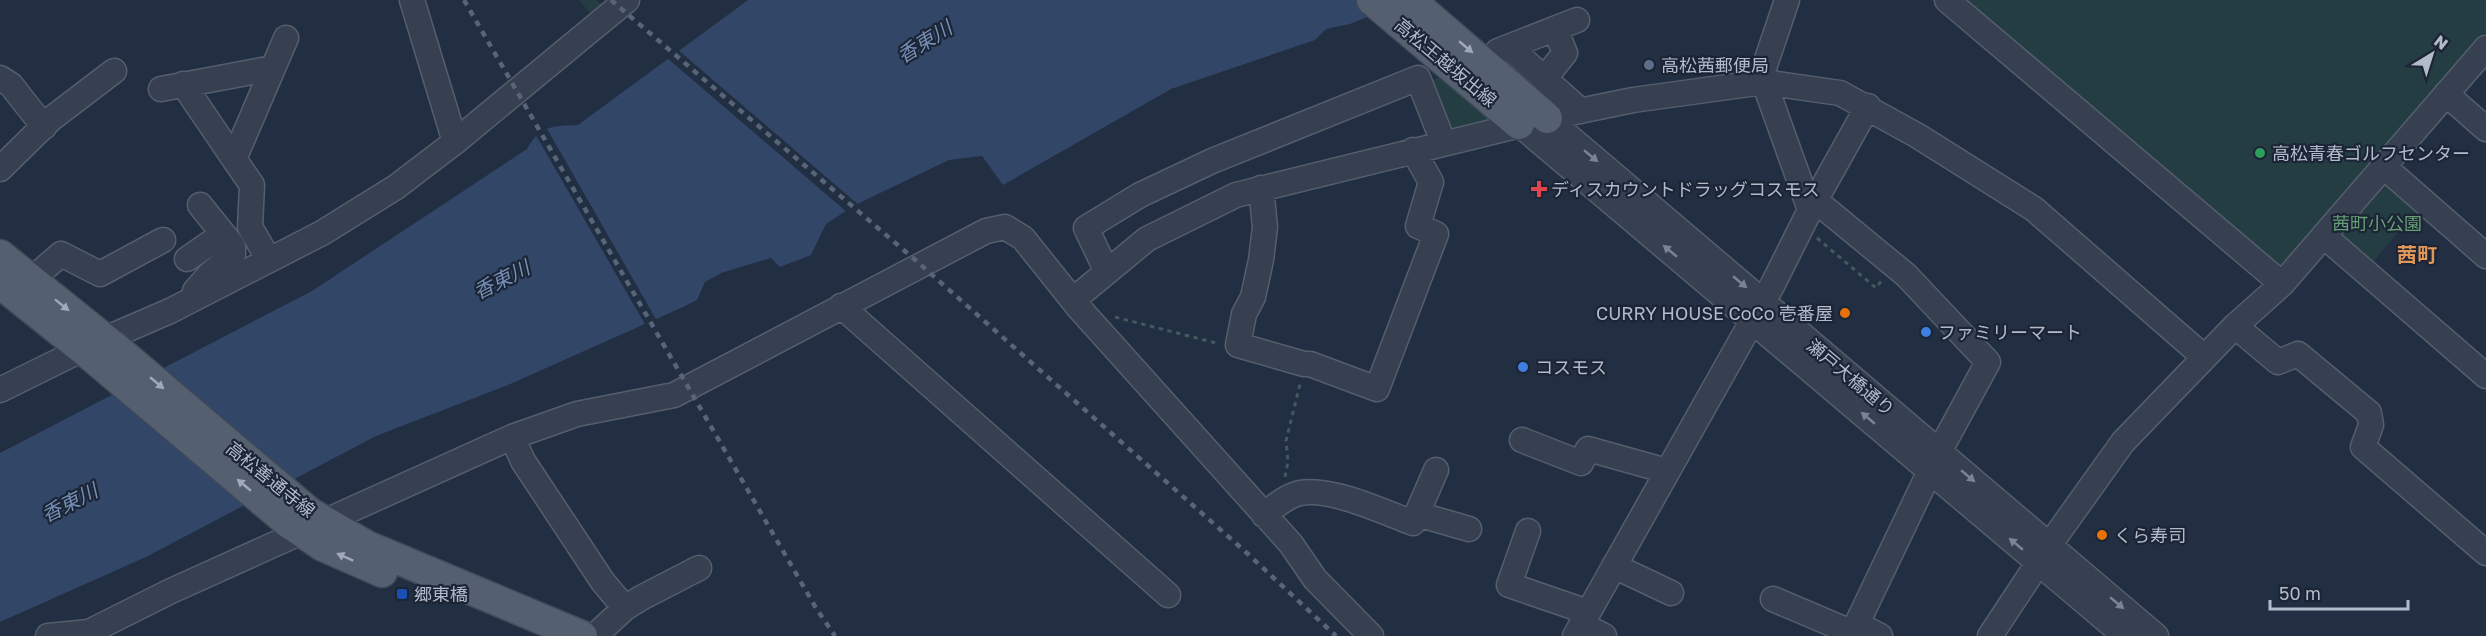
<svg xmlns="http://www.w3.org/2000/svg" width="2486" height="636" viewBox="0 0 2486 636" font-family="'Golos Text','Noto Sans JP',sans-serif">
<rect width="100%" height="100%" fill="#222e41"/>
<path fill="#243d42" d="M579,0H596L601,4L592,15Z
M1960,0H2486V32L2278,274Z
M1441,77L1492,120L1451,132L1429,87L1432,80Z
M2394,183L2421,205L2370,266L2345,244L2342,231L2381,184Z"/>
<path fill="#324668" d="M748,0H1409L1350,24L1326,29L1315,40L1171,89L1003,185L982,156L949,160L855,205L826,224L811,255L780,267L771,258L721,273L705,282L697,300L683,307L508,385L376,436L146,557L0,622V453L312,291L527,149C540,125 553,126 578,125Z"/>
<path fill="#222e41" d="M677,49L860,206L848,213L666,57Z
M546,127L657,321L646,326L534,132Z"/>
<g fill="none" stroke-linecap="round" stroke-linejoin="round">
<g stroke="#545e6e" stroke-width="27">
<path id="minor" d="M412,0L455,142
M1947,0L2282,284
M1509,47L1581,111
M1498,51L1577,20
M0,78L11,85L44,127
M1545,78L1565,53L1555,29
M183,84L234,159
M161,89L273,68
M2446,94L2486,129
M1547,118L2156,636
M1519,124L2125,636
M2383,166L2486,256
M0,169L51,119L114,71
M1261,188L1265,227L1261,260L1253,297L1244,314L1238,345L1304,364H1310L1377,389L1436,234L1418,226L1431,182L1413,150
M1816,201L1906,275L1988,362L1939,452L1851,636
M1810,210L1868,106
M2324,236L2486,376
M187,259L223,234
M269,260L250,227L252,185L234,159L286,38
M1107,272L1086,228L1140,195L1212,161L1418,78L1440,134L1442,143
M31,280L61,254L100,274L163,240
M195,291L210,274L233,255V246L200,205
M1073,300L1147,239L1236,195L1565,114L1633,100L1764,82L1762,74L1787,0
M841,306L1168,595
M2235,326L2278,362L2298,354L2369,413L2371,425L2363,447L2486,553
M105,339L170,311L322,233L396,187L455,142L627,0
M0,390L83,349
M512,437L523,461L603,582L625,608
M1522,440L1581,463L1588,449L1667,471
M1417,514L1469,529
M1264,515C1274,507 1286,496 1300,493C1331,487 1384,512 1413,523L1436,470
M1528,531L1509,585L1588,612
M1614,566L1671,593
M1773,599L1853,633
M1581,624L1604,636
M1857,624L1880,636
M48,636L89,632L171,591L512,437L577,414L674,395L986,231L1005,227L1023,238L1079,308L1291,544L1315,579L1371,636
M598,636L599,632L625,608L641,598L699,568
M1575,636L1773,284L1810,210L1764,82L1840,93L1918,136L2034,209L2204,357
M1990,636L2058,533L2123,442L2235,326L2282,284L2486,48"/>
</g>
<g stroke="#3f4959" stroke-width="33">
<path id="major" d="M1372,0L1519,124
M1410,0L1547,118
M0,255L112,345
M0,283L90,355
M310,513L367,546L582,636
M289,523L323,546L382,572"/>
</g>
<path stroke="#425a5e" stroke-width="3" stroke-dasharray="4.5 4.5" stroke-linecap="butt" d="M1817,238L1876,288L1882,280
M1115,317L1216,343
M1285,477L1288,461L1286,441L1300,384"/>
<use href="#minor" stroke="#364050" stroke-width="24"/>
<use href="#major" stroke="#545f70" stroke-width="30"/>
<path stroke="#586478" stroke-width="4.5" stroke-dasharray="6 6" stroke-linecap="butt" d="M464,0L816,608L835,636
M611,0L913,258L1248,554L1336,636"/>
<g stroke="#3f4959" stroke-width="33" stroke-linecap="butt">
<path id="major-bridge" d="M112,345L310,513
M90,355L289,523"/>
</g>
<use href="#major-bridge" stroke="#545f70" stroke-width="30"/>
</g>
<defs><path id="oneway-solid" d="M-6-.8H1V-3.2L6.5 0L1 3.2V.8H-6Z" transform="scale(1.5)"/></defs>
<g fill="#9fa9b9">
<use href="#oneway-solid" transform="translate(1466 47) rotate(40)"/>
<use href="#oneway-solid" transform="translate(62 305) rotate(39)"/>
<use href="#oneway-solid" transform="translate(157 383) rotate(40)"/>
<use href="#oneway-solid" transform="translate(244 485) rotate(-140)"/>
<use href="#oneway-solid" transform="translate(345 557) rotate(-156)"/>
</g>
<g fill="#7a8494">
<use href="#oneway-solid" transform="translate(1591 156) rotate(40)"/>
<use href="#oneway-solid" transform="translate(1670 251) rotate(-140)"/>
<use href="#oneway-solid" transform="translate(1740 282) rotate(40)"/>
<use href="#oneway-solid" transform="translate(1868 418) rotate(-140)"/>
<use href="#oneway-solid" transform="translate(1968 476) rotate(40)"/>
<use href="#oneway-solid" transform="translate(2016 544) rotate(-140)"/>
<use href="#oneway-solid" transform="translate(2117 603) rotate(40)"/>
</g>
<circle fill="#5c6f8a" stroke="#1b2535" stroke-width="2" cx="1649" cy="65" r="6"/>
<circle fill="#2e9e5b" stroke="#1b2535" stroke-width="2" cx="2260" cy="153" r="6"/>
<path fill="#e0444e" stroke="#1b2535" stroke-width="2" d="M1536 180h6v6h6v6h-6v6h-6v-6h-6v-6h6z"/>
<g fill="#e8710a" stroke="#1b2535" stroke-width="2">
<circle cx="1845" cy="313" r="6"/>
<circle cx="2102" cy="535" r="6"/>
</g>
<g fill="#3f7fe0" stroke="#1b2535" stroke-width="2">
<circle cx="1926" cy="332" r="6"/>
<circle cx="1523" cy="367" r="6"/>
</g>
<rect fill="#1a4fb4" stroke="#1b2535" stroke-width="2" x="396" y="588" width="12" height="12" rx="3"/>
<g text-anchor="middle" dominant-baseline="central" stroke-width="4.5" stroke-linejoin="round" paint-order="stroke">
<g font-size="18" fill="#b2bbcb" stroke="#1b2535">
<text transform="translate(1446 62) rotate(40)">高松王越坂出線</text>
<text transform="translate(1851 377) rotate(40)">瀬戸大橋通り</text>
<text transform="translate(271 479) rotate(39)">高松善通寺線</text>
</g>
<g font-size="18" fill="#b2bbcb" stroke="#1b2535" text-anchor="start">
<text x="1661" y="65">高松茜郵便局</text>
<text x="2272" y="153">高松青春ゴルフセンター</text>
<text x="1551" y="189">ディスカウントドラッグコスモス</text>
<text x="1833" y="313" text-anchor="end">CURRY HOUSE CoCo 壱番屋</text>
<text x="1938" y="332">ファミリーマート</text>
<text x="1535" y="367">コスモス</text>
<text x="2114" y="535">くら寿司</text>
<text x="414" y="594">郷東橋</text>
</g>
<g font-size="18" fill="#679f75" stroke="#1b2535">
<text x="2377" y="223">茜町小公園</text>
</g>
<g font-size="20" font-style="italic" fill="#778fb6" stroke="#1b2535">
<text transform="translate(924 41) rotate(-32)">香東川</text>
<text transform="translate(501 279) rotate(-27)">香東川</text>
<text transform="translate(69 502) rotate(-27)">香東川</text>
</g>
<g font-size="20" font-weight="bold" fill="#e09858" stroke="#1b2535">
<text x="2417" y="254">茜町</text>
</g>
</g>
<g transform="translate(2432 54) rotate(38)" stroke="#1b2535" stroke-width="4.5" paint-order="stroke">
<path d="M0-4.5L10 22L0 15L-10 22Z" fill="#b2bbcb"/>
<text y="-9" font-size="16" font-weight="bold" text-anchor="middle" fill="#b2bbcb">N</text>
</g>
<path d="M2270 600v9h138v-9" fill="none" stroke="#b2bbcb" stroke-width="3"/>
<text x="2279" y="600" font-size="18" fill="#b2bbcb" stroke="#1b2535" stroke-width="4.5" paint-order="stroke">50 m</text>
</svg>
